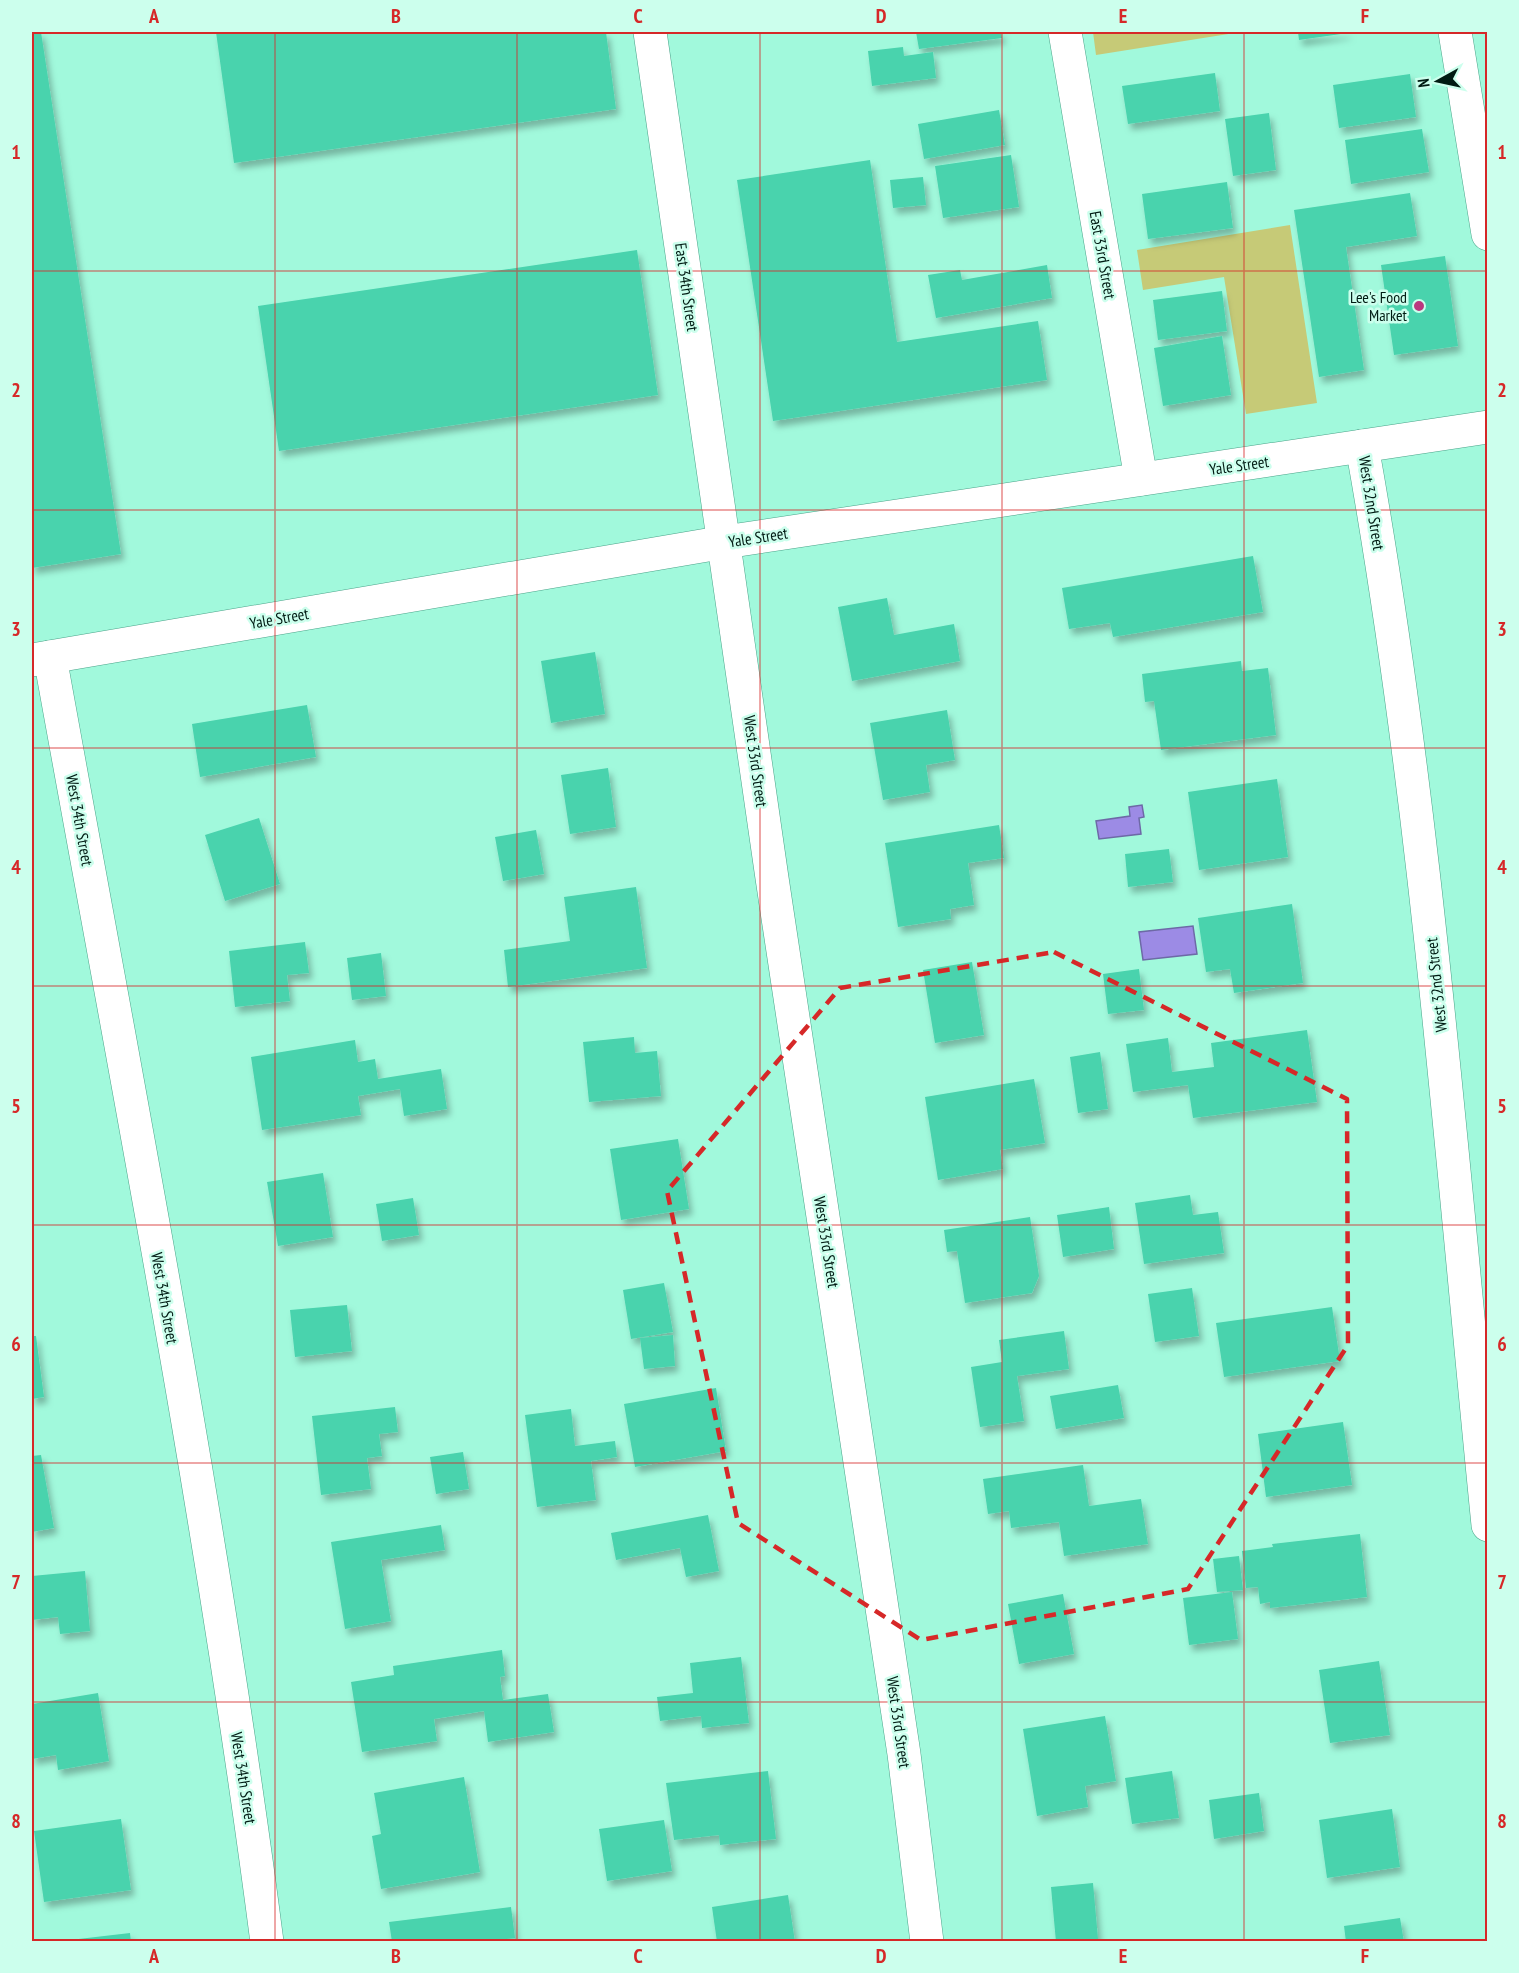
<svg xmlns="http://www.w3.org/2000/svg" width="1519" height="1973" viewBox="0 0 1519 1973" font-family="'PT Sans Narrow',sans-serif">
<defs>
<filter id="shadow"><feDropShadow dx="3.5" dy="6" stdDeviation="3" flood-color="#0004"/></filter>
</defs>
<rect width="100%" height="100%" fill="#a1f9dc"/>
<path fill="#c6ca77" d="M1093,32H1241L1096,55Z
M1290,225L1317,403L1246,414L1224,277L1143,290L1137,250Z"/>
<path fill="#9c8be5" stroke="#6d69a6" stroke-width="1.5" d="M1142,805L1144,817L1139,818L1141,834L1099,839L1096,821L1130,816L1129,807Z
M1193,926L1197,954L1143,960L1139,932Z"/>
<path fill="#49d3ad" filter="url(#shadow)" d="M32,32H41L121,554L32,568Z
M216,32H606L616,109L234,163Z
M916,32H1001L1002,38L919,49Z
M1298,32H1348V33L1299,40Z
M903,47L904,56L933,52L936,78L872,86L868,51Z
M1215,73L1220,111L1128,124L1122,86Z
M1410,74L1416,117L1339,128L1333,85Z
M999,110L1005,145L924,159L918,124Z
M1269,113L1276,170L1233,176L1225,119Z
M1422,129L1429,172L1351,184L1345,140Z
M1011,155L1019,207L943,218L935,166Z
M870,160L897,342L1038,321L1047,380L773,421L737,180Z
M923,177L926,205L893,208L890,180Z
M1227,182L1233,228L1148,239L1142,194Z
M1410,193L1417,236L1346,247L1364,370L1319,377L1294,210Z
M637,250L658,395L279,451L258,306Z
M1445,256L1458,346L1394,355L1381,265Z
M1047,265L1052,298L936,318L928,275L960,270L962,280Z
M1222,291L1227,331L1158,340L1153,300Z
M1222,336L1231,395L1163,406L1154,348Z
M1253,556L1263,612L1113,637L1110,623L1069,629L1062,588Z
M887,598L894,635L954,624L960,661L852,681L838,607Z
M595,652L605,714L551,723L541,661Z
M1241,661L1242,671L1268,668L1276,735L1161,750L1154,701L1145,702L1142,674Z
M307,705L316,757L200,777L192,724Z
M947,710L955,760L926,765L930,792L883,800L870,723Z
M608,768L616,827L570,834L561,775Z
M1277,779L1288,857L1199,870L1188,792Z
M259,818L280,884L225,901L205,835Z
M999,825L1004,858L968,863L974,905L950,909L951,919L898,927L885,843Z
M536,830L544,874L503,881L495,837Z
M1169,849L1173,882L1128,887L1125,854Z
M636,887L647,968L508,987L504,950L570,941L564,897Z
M1292,904L1303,983L1234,993L1230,969L1206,972L1198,918Z
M305,942L309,973L287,975L290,1001L235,1007L229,951Z
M381,953L386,996L352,1000L347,958Z
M972,962L984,1035L935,1043L923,970Z
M1139,969L1144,1010L1108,1014L1103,974Z
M1307,1030L1317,1102L1193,1118L1188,1085L1133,1092L1126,1044L1168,1038L1172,1072L1214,1067L1211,1043Z
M634,1037L635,1053L657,1051L661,1096L589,1102L583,1042Z
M355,1040L358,1062L375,1059L378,1079L441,1069L447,1109L404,1116L400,1089L358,1096L361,1115L262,1130L251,1057Z
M1100,1052L1108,1109L1078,1113L1070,1057Z
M1034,1079L1045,1143L1000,1150L1003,1169L938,1180L925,1097Z
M678,1139L689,1209L621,1220L610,1149Z
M323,1173L333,1237L278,1246L267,1182Z
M1190,1195L1193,1215L1218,1212L1224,1253L1144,1264L1135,1203Z
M413,1198L419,1235L382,1241L376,1204Z
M1109,1207L1114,1249L1063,1257L1057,1215Z
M1030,1217L1039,1276L1032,1293L965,1303L957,1251L947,1252L944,1230Z
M664,1283L673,1332L631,1339L623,1290Z
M1192,1288L1199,1336L1155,1342L1148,1294Z
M347,1305L352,1351L295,1357L290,1310Z
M1332,1307L1340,1361L1224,1377L1216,1323Z
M1064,1331L1069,1369L1017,1376L1024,1421L980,1427L971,1367L1002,1362L999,1340Z
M673,1335L675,1366L644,1369L640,1338Z
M32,1336H36L44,1397L32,1399Z
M1118,1385L1124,1418L1056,1429L1050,1396Z
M716,1388L726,1451L635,1467L624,1404Z
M395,1407L398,1432L379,1434L382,1456L367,1458L371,1489L321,1495L312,1416Z
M571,1409L575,1446L615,1441L617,1457L591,1461L596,1500L537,1507L525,1415Z
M1343,1422L1352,1485L1266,1497L1258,1434Z
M463,1452L469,1489L436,1494L430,1457Z
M41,1455L54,1528L32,1532V1456Z
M1083,1465L1089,1506L1141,1499L1148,1544L1064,1556L1059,1522L1011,1528L1009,1511L988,1514L983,1479Z
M708,1515L719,1571L686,1577L680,1548L616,1560L611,1533Z
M441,1525L445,1550L381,1560L391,1621L345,1629L331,1542Z
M1360,1534L1367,1597L1270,1608V1602L1260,1604L1258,1587L1246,1588L1242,1551L1273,1547L1272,1544Z
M1239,1556L1243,1590L1217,1592L1213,1559Z
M85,1571L90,1631L60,1634L58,1617L32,1620V1576Z
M1232,1592L1238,1639L1189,1645L1183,1598Z
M1063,1594L1074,1654L1019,1664L1008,1604Z
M502,1650L505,1676L500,1677L503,1700L548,1694L554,1732L488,1742L484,1711L434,1719L437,1741L362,1752L351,1682L394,1675L393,1666Z
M741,1657L749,1723L702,1728L701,1716L660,1721L657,1697L693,1693L690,1663Z
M1379,1661L1390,1735L1330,1743L1319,1670Z
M98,1693L109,1761L58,1770L56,1755L32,1759V1704Z
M1105,1716L1116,1781L1085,1786L1088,1807L1037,1816L1023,1729Z
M768,1771L776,1839L720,1845L719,1835L674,1840L666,1783Z
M1172,1771L1179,1818L1132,1824L1125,1778Z
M464,1777L480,1872L381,1889L372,1836L381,1834L374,1793Z
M1259,1793L1264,1831L1214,1839L1209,1800Z
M1392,1809L1400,1867L1327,1878L1319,1820Z
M121,1819L131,1890L44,1902L34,1831Z
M664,1820L672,1871L607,1881L599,1829Z
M1093,1883L1098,1939L1056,1942L1051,1887Z
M788,1895L795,1942H717L712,1907Z
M511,1907L515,1938L498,1940V1942H392L389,1922Z
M1400,1918L1404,1942H1346L1344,1926Z
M130,1933L131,1942H70V1940Z"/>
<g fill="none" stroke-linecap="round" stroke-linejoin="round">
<g stroke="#4aa389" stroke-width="34">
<path id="minor" d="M650,32L772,878L904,1754L927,1942
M1065,32L1141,479
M1455,32L1488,234
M1362,446C1426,803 1452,1165 1488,1525
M50,657C127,1084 211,1511 267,1942"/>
</g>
<g stroke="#4aa389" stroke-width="34">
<path id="major" d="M32,660L725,542L1488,427"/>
</g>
<use href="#minor" stroke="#fff" stroke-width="33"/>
<use href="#major" stroke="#fff" stroke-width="33"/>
</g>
<path fill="none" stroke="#d62828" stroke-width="4.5" stroke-dasharray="12 8" stroke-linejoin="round" d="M1054,952L1347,1099L1348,1345L1188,1589L921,1640L738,1523L667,1191L840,988Z"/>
<path fill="none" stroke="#d62828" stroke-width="1.5" stroke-opacity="0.55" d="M275,32V1942M517,32V1942M760,32V1942M1002,32V1942M1244,32V1942M32,271H1488M32,510H1488M32,748H1488M32,986H1488M32,1225H1488M32,1463H1488M32,1702H1488"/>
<circle fill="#bb387f" stroke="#ccffed" stroke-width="2" cx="1419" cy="306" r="6"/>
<g text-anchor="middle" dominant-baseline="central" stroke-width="5" stroke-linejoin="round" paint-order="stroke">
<g font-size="16" fill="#001b13" stroke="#ccffed">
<text transform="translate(1103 255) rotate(80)">East 33rd Street</text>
<text transform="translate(687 287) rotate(82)">East 34th Street</text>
<text transform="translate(1239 465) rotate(-8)">Yale Street</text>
<text transform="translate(1372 503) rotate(81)">West 32nd Street</text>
<text transform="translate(758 537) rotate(-9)">Yale Street</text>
<text transform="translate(279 618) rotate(-10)">Yale Street</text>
<text transform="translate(756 761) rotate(82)">West 33rd Street</text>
<text transform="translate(80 820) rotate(80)">West 34th Street</text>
<text transform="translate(1436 985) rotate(-96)">West 32nd Street</text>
<text transform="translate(827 1242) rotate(81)">West 33rd Street</text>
<text transform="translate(165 1298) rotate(80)">West 34th Street</text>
<text transform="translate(899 1722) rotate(82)">West 33rd Street</text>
<text transform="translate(244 1778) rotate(81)">West 34th Street</text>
</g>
<g font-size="16" fill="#001b13" stroke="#ccffed" text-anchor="end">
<text x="1407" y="297">Lee's Food<tspan x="1407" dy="18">Market</tspan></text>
</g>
</g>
<rect width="1519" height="1973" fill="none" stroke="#ccffed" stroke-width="66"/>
<g transform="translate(1438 81) rotate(262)" stroke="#ccffed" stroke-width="4.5" paint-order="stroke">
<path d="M0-4.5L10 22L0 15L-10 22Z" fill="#001b13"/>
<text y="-9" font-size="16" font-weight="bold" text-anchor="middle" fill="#001b13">N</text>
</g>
<rect x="33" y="33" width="1453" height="1907" fill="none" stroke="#d62828" stroke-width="2"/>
<g font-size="20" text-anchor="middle" font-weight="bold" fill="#d62828">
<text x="154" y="23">A</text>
<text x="396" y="23">B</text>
<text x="638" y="23">C</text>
<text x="881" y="23">D</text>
<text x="1123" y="23">E</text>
<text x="1365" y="23">F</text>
<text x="16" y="159">1</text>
<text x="1502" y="159">1</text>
<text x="16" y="397">2</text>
<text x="1502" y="397">2</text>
<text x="16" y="636">3</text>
<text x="1502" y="636">3</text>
<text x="16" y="874">4</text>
<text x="1502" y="874">4</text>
<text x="16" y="1113">5</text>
<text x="1502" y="1113">5</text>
<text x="16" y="1351">6</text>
<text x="1502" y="1351">6</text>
<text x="16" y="1589">7</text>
<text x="1502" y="1589">7</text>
<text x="16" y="1828">8</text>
<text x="1502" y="1828">8</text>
<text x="154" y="1963">A</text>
<text x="396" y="1963">B</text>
<text x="638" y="1963">C</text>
<text x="881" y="1963">D</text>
<text x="1123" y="1963">E</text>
<text x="1365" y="1963">F</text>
</g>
</svg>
